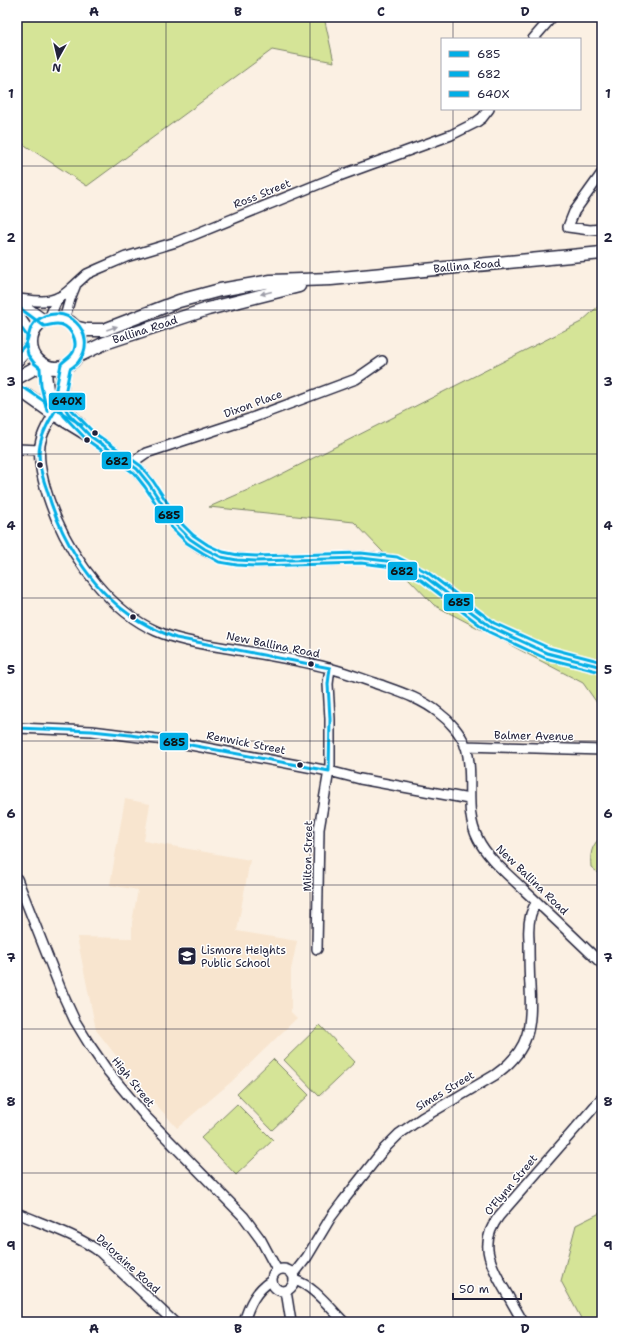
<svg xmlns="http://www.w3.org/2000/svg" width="619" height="1339" viewBox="0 0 619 1339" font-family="'Shantell Sans',sans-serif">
<rect width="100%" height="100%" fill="#fbf0e3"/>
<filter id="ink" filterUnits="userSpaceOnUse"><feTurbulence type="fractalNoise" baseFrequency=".025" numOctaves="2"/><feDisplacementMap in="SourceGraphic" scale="8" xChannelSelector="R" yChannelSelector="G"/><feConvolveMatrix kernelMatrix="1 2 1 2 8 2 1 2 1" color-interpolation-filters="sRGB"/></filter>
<g filter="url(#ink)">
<path fill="#f8e5cf" d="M125,799L150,804L144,841L250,860L237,931L297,941L291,970V1012L297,1018L230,1083L177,1128L138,1084L96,1030L77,937L132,938V922L138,890L110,885Z"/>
<path fill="#d5e497" stroke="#7c8369" d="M17,17H324L334,62L272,50L87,186L17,140Z
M602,303V710L583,683L434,605L354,522L209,507L266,482L581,322Z
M600,838L602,839V876L591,867C590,855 591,846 600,838Z
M320,1025L355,1062L319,1096L284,1060Z
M273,1059L309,1095L272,1130L237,1094Z
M237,1104L273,1140L236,1175L201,1138Z
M602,1212V1322H583L561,1281L576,1225Z"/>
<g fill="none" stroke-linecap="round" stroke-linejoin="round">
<g stroke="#22223b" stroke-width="12">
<path id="minor" d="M533,39L552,17
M602,173L574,212L568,227L590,230L602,229
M17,299C30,300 47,304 59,297C65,295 70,289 75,285
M17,300L46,321
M17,313L32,335
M49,319L55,304L60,297
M64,320L70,299L76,284L87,274L98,269L126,257L176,242L336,177L451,135L475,123L482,118L489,109
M57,409C50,420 42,432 40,445C37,468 47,496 56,518C75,562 111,611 156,631C181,642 211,645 238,650C268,655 299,660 329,668C345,672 360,678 375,683C397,691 421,698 439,713C450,721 461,734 466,747C475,777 463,810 478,839C488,859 509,875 525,891C551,915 576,939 602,964
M17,449L40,450
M130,464L146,453L249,419L356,379L382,361
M17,728L92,731L164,740L329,771L360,779L469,799
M465,746L602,750
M17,879L63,995L75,1021L89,1044L107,1070L146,1117L244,1217L261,1240L277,1270
M317,949L319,829L330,765V719L328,684L330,668
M17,1213C45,1225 75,1234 100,1252L174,1322
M272 1280a11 11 0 1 1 22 0a11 11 0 1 1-22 0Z
M293,1275L307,1257L331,1217L343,1201L384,1149L399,1134L422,1118L495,1075C530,1050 532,1027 530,986C529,971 529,955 529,940C528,927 529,912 537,902
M294,1280C313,1285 330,1308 344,1322
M286,1291L291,1322
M244,1322C249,1305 256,1290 271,1281
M523,1322C516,1310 510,1299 503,1287C489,1262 479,1242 499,1216L602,1098"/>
</g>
<g stroke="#22223b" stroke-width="15">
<path id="major" d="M31 343a25 25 0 1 1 50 0a25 25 0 1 1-50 0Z
M74,327L87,330H104L179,301L220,290L271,281L331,279L602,253
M76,357L105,343L208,309L299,286
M17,360L31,345
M45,365C45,382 47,398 54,414
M65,366C59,395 58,404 80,425
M17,378L42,364
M17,391L27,395L54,414L90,436L137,469L149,484L176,525L190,539L205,549L221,557L237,560L256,561L361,558L381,560L395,562L411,569L424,576L491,627L547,653L602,667"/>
</g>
<use href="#minor" stroke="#fff" stroke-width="9"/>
<use href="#major" stroke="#fff" stroke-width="12"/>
<g stroke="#fff" stroke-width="6">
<path id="bus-1" d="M61,401L68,413L90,436L137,469L149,484L176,525L190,539L205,549L221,557L237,560L256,561L361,558L395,562L424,576L491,627L547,653L602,667
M61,401C53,415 43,429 40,445C37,460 42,476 47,490C60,537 89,586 130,615C144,625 160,632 176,638L330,668
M17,728L92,731L130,735L164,740L329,771
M329,771L330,719L328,684L330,668"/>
</g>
<g stroke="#fff" stroke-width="6">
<path id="bus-2" d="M17,306L44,326C48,326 52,324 57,324C69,324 78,339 74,350C72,357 65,359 61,364L56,389V402L64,416L87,440L134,473L145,487L172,528L187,543L203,553L219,562L237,565L256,566L361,563L394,567L421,580L489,632L545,658L601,672
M17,322L27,336L26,345L28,355L34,363L40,368L41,386L47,411"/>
</g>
<g stroke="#fff" stroke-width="6">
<path id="bus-3" d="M17,353C20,350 24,347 26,343C30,336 28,327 36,321C64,299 100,333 79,361C77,364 73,367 70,369L66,389V400L72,410L93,432L141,466L153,481L180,522L193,535L208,545L223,552L238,555L256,556L361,553L397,557L427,572L494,623L549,648L602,662
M19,386L29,391L57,410L82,425"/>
</g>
<use href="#bus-1" stroke="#02aee6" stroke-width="3"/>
<use href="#bus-2" stroke="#02aee6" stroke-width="3"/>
<use href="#bus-3" stroke="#02aee6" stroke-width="3"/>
</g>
<defs><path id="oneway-solid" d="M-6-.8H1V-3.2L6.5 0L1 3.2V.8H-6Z"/></defs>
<g fill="#9c9ca7">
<use href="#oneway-solid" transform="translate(266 293) rotate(166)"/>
<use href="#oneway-solid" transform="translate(112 328) rotate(-19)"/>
</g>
</g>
<path fill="none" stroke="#22223b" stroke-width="1" stroke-opacity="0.55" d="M166,17V1322M310,17V1322M453,17V39M453,109V1322M17,166H602M17,310H602M17,454H602M17,598H602M17,741H602M17,885H602M17,1029H602M17,1173H602"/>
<defs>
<g id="school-square" transform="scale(1)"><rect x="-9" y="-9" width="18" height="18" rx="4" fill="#22223b" stroke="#fff"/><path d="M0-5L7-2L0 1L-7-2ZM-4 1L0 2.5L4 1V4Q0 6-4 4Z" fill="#fff"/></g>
</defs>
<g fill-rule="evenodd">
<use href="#school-square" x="187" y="956"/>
</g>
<g fill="#22223b" stroke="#fff" stroke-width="1.5">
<circle cx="95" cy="433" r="3.5"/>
<circle cx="87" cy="440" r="3.5"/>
<circle cx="40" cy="465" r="3.5"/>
<circle cx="133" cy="617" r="3.5"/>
<circle cx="311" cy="664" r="3.5"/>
<circle cx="300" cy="765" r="3.5"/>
</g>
<g text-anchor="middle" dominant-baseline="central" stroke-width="3" stroke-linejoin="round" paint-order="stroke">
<g font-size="11" fill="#22223b" stroke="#fff">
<text transform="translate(262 194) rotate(-22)">Ross Street</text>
<text transform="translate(467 266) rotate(-5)">Ballina Road</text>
<text transform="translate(145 330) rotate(-18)">Ballina Road</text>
<text transform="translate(253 404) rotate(-20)">Dixon Place</text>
<text transform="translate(273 645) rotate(11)">New Ballina Road</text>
<text transform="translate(534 736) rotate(1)">Balmer Avenue</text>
<text transform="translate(246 743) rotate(11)">Renwick Street</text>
<text transform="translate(308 856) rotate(-89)">Milton Street</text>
<text transform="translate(532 880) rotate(44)">New Ballina Road</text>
<text transform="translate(133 1082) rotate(51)">High Street</text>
<text transform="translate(445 1091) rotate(-31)">Simes Street</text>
<text transform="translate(511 1185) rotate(-50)">O'Flynn Street</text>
<text transform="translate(128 1264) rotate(42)">Deloraine Road</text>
</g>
<g font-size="11" fill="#22223b" stroke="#fff" text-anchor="start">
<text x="201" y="950">Lismore Heights<tspan x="201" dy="13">Public School</tspan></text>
</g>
</g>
<g stroke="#fff" stroke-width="1.5">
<rect x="48" y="392" width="38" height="19" rx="4" fill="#02aee6"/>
<rect x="101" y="451" width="31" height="19" rx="4" fill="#02aee6"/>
<rect x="154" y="505" width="30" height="19" rx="4" fill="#02aee6"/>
<rect x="387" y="561" width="31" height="20" rx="4" fill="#02aee6"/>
<rect x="443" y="593" width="31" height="19" rx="4" fill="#02aee6"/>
<rect x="159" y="732" width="30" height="19" rx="4" fill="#02aee6"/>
</g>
<g font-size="11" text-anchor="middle" font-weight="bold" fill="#111">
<text x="67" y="405">640X</text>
<text x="117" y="465">682</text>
<text x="169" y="519">685</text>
<text x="402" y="575">682</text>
<text x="459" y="606">685</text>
<text x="174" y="746">685</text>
</g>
<rect width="619" height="1339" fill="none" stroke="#fff" stroke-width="44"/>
<rect x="441" y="38" width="140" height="72" fill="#ffffff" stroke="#a7a7b1"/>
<rect x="449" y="51" width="20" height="6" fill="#02aee6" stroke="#a7a7b1"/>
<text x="477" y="58" font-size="12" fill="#22223b">685</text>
<rect x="449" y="71" width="20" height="6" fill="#02aee6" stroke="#a7a7b1"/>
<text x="477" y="78" font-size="12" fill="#22223b">682</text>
<rect x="449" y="91" width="20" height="6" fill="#02aee6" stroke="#a7a7b1"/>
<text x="477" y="98" font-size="12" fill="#22223b">640X</text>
<g transform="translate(58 58) rotate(188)" stroke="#ffffff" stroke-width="3" paint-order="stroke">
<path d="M0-3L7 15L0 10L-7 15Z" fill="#22223b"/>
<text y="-6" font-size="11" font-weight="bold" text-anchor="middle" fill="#22223b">N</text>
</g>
<path d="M453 1293v6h68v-6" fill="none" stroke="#22223b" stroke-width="2"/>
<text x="459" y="1293" font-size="12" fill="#22223b" stroke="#ffffff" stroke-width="3" paint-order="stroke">50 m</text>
<rect x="22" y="22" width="575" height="1295" fill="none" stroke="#22223b" stroke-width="1.5"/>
<g font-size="13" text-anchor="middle" font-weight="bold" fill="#22223b">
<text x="94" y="16">A</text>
<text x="238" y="16">B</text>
<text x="381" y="16">C</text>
<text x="525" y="16">D</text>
<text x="11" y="98">1</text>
<text x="608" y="98">1</text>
<text x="11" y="242">2</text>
<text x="608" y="242">2</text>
<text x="11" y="386">3</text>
<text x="608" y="386">3</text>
<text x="11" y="530">4</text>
<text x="608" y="530">4</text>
<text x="11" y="674">5</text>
<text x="608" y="674">5</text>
<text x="11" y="818">6</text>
<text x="608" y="818">6</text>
<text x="11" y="962">7</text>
<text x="608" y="962">7</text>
<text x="11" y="1106">8</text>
<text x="608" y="1106">8</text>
<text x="11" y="1250">9</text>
<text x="608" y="1250">9</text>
<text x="94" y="1333">A</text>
<text x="238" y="1333">B</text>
<text x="381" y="1333">C</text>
<text x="525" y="1333">D</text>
</g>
</svg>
